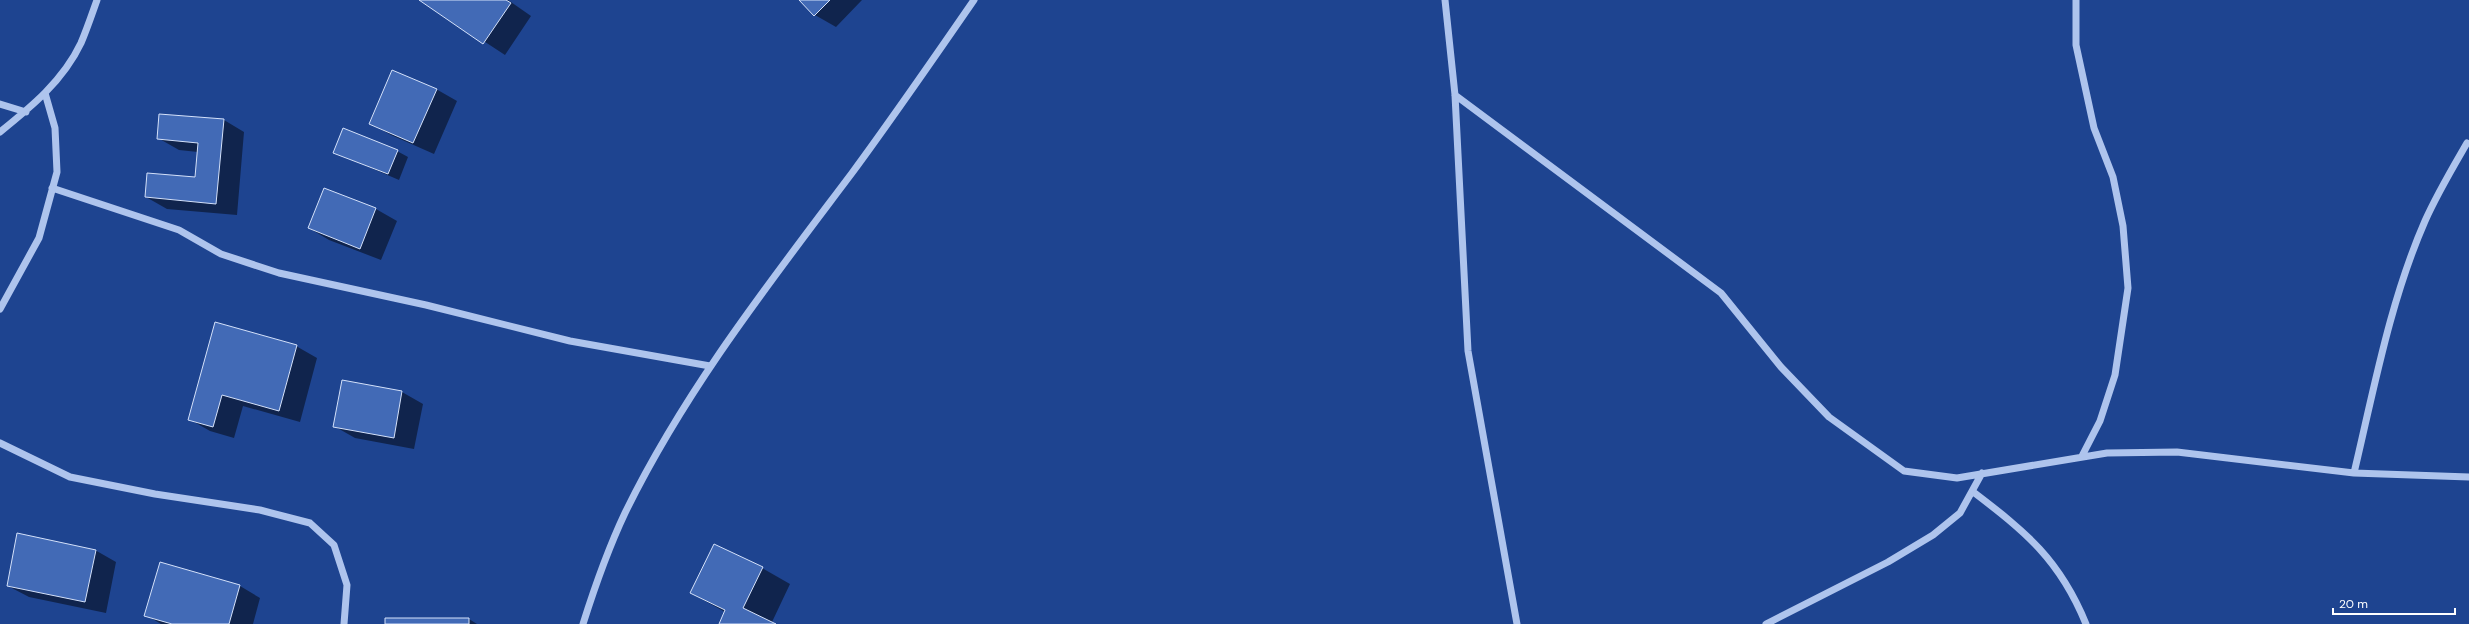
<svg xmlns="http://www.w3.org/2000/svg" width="2469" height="624" viewBox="0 0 2469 624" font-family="'DM Sans',sans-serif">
<rect width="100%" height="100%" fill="#1e4490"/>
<path fill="#0007" d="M421,0H508L531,16L505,55Z
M800,0H862L836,27L815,15Z
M436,89L457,101L434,154L391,135L370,123Z
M224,120L244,132L237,215L167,209L146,197L195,178L198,152L179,150L158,138Z
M397,151L408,157L399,180L334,152Z
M324,189L376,209L397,221L381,260L329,240L309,228Z
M216,324L296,346L317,358L300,422L243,406L234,438L210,431L189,419Z
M342,381L402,392L423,404L414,449L355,438L334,426Z
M95,550L116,562L106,613L29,597L8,586Z
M762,568L790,584L772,622L776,624H720L725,612L691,593Z
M240,586L260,598L253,624H161L146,615Z
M386,619H469L477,624H386Z"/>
<path fill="#426ab6" stroke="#d4e1fa" d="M419,0H506L511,3L483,44Z
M799,0H830L814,16Z
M392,70L437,89L413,143L369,124Z
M159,114L224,119L216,204L145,197L147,173L195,177L198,143L157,139Z
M343,128L398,150L388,174L333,153Z
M324,188L376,208L360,249L308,228Z
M215,322L297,345L279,411L222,395L213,427L188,420Z
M342,380L402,391L394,438L333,427Z
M17,533L96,550L85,602L7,586Z
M714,544L763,567L743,608L776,624H719L725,610L690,593Z
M160,562L240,585L229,624H172L144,616Z
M385,618H469V624H385Z"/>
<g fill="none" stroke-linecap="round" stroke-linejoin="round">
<path stroke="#aec4ed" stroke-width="7" d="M1445,0L1455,95L1468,351L1517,624
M2076,0V45L2094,128L2113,177L2123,226L2128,288L2115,375L2100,421L2082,456
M1455,95L1721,293L1781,367L1829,417L1904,471L1957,478L2107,453L2177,452L2354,473L2469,477
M0,104L26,112
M0,132C31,107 63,81 81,43C87,29 92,14 97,0
M52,188L179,230L221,254L279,273L426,305L570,341L710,366
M0,309L39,238L57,172L55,128L45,93
M0,443L70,477L155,494L260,510L310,523L334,545L347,585L344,624
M2354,473C2374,389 2390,301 2425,221C2437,194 2452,169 2467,143
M1972,491C2026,532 2060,560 2086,624
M583,624C595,586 608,549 625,513C685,390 770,282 852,173C894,116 934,58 974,0
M1766,624L1888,562L1933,535L1960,513L1982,473"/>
</g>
<path d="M2333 608v6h122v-6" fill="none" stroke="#ffffff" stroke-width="2"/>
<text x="2339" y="608" font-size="12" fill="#ffffff" stroke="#1e4490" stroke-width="3" paint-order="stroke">20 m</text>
</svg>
